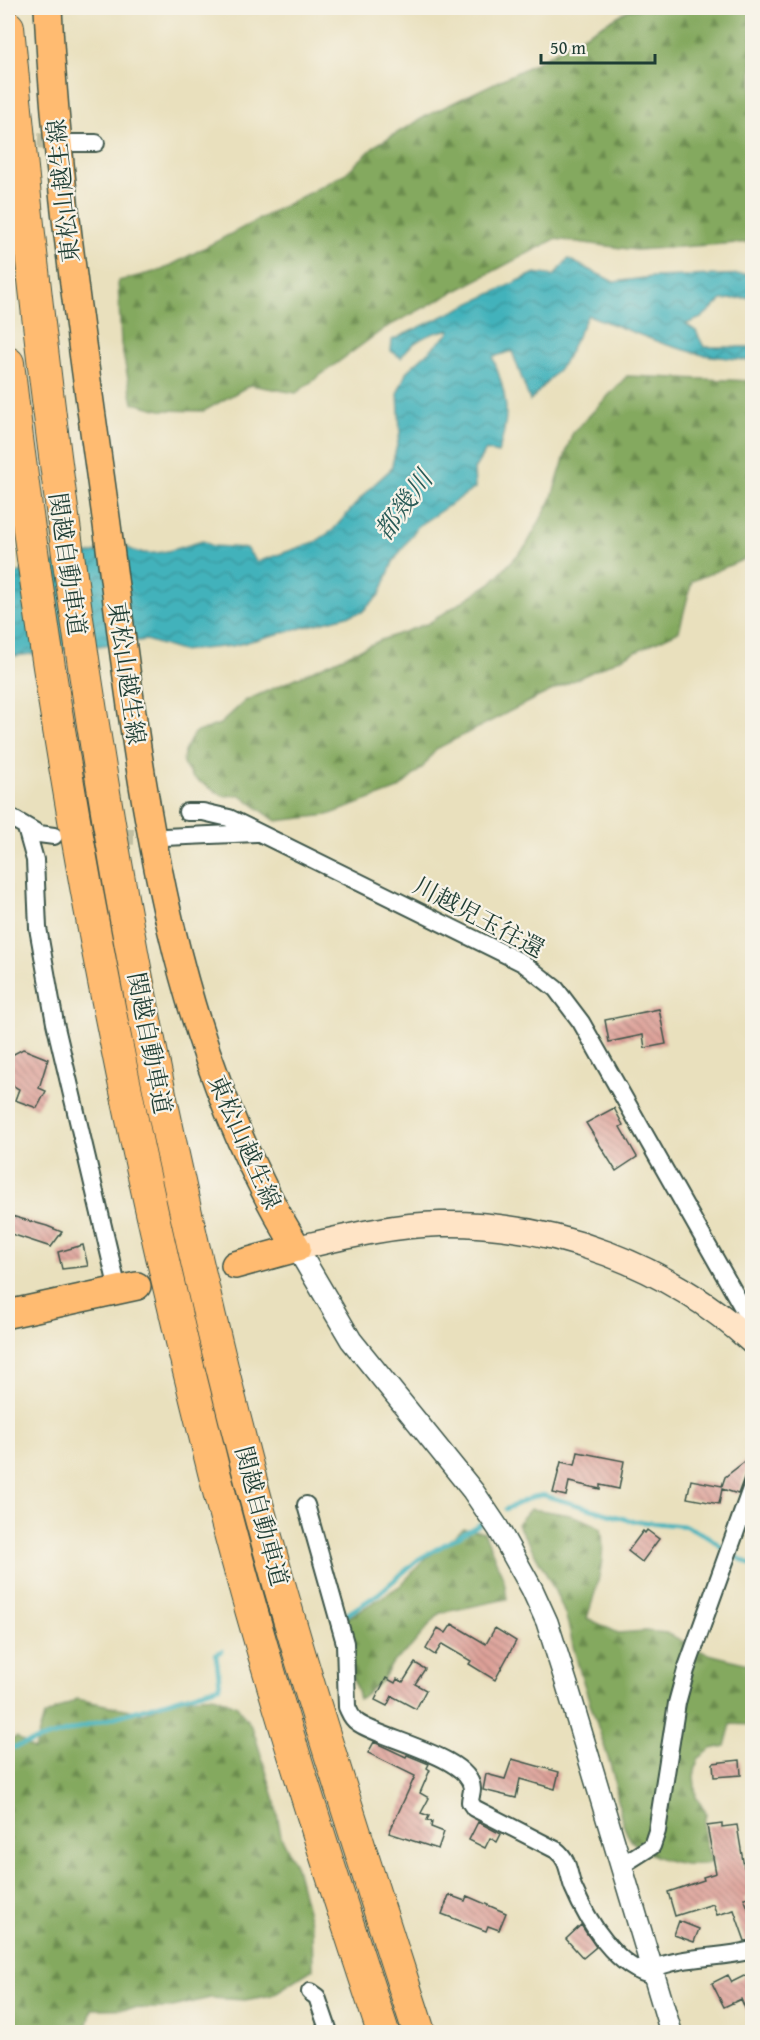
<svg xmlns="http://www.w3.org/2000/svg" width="760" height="2040" viewBox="0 0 760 2040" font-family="'Gentium Book Plus','Noto Serif JP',serif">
<defs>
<pattern id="forest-firs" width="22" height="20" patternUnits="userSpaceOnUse" patternTransform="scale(1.5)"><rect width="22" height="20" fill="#84a95e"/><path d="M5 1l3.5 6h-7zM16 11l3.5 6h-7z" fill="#6b8b4e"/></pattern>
<pattern id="water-waves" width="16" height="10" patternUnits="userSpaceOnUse" patternTransform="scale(1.5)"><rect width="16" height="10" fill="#42b2bb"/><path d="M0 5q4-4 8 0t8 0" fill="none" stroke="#379299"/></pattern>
<pattern id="building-back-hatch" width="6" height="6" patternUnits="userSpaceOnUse" patternTransform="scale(1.5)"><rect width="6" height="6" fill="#dda098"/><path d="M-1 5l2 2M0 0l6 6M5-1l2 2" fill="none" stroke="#b3847d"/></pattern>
</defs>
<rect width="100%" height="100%" fill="#f7f3e8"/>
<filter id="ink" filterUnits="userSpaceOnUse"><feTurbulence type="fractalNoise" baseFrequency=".0167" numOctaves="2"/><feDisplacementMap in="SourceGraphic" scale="12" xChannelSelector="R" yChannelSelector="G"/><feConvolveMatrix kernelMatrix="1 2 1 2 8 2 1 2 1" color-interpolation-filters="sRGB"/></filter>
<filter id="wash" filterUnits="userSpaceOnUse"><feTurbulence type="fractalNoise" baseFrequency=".008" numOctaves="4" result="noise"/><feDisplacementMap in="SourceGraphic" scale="24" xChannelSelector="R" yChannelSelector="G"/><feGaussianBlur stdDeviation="1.35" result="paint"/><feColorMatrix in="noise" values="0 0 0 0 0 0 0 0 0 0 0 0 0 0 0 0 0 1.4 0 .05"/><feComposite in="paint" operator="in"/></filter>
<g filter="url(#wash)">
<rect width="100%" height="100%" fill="#e9e0bd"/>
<path fill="url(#forest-firs)" stroke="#527349" stroke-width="1.5" d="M632,8H752V242L636,250L555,239L385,328L296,393L250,385L204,411L161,410L133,403L121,344L118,281L162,270L345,174L376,145L428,115L530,66Z
M627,376L752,381V556L692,581L679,631L534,699L436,749L423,767L398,789L328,815L276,821L240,795L223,796L192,777L183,764L184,752L194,733L220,724L245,701L381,640L429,623L491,583L526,546L551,500L572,434Z
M530,1509C556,1512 578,1514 601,1528C607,1559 596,1590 587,1618L618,1633L645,1631L667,1633L705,1653L752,1665V1725L731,1724L725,1746L711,1749L698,1759L694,1776L696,1797L706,1813C702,1831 704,1844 712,1861C692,1871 641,1857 629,1837C617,1817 619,1792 612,1771C601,1733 586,1695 576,1657C572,1644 570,1630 566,1617C556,1589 533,1549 517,1524Z
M464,1529L484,1532L504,1580L507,1599L440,1613L410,1648L393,1662L382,1681L359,1699L353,1677L346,1619L400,1586L425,1559Z
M214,1696L237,1706L253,1729L274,1797L281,1836L296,1867L312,1930L313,1969L272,1995L245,2000L210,1998L169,2008L92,2009L86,2032H8V1741L17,1737L34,1750L44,1716L77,1699L144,1713L177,1699Z"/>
<path fill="url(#water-waves)" stroke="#307878" stroke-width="1.5" d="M568,259L614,282L652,277L752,274V297L722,300L701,318L686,324L696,331L704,347H752V361L703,355L664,344L588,315L563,364L530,401L512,351L493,357C506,396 512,412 498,453L486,450L474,469L475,488L418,526L393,562L380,594L362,612L232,646L181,651L146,640L8,657V575L124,545C146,563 179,547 203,541L212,546L246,548L257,562L315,542L333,530L368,490L391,469L400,433L398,392L407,371L448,334L450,330C432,331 410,342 401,358L391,351L392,340L535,273L554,276Z"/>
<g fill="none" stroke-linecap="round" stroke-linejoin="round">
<path stroke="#42b2bb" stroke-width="4.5" d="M506,1509L532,1497L543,1495L632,1521L686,1526L709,1537L724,1549
M731,1554L752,1565
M346,1615L378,1594L419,1559L482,1523
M8,1749L220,1686L216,1654L222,1651"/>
</g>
<g id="blocks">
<path fill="url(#building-back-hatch)" d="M659,1009L666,1044L645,1048L643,1035L609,1042L605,1020Z
M23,1049L48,1059L39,1088L46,1091L37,1108L15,1100L19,1089L8,1083V1057Z
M614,1108L623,1125L620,1127L637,1157L616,1171L586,1123Z
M8,1215L47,1226L62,1232L51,1247L8,1233Z
M83,1245L88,1266L62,1269L58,1252Z
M578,1452L624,1461L619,1489L600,1485V1489L569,1482L566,1496L553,1493L561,1462L575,1465Z
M752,1456L738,1494L722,1489L719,1504L687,1498L691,1480L722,1486L725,1477Z
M647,1530L659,1539L642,1562L628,1551L643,1531L645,1533Z
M452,1624L486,1644L495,1628L516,1641L495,1680L469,1664L471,1661L442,1644L435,1655L426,1649L438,1628L446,1633Z
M415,1663L425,1669L415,1684L426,1690L416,1709L392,1696L387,1706L375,1700L386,1678L395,1683L397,1679L403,1682Z
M374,1742L406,1757L407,1755L429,1764L427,1768L430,1770L420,1793L429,1798L421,1813L429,1816L427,1820L432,1822L431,1827L444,1832L438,1849L389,1833L415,1776L368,1753Z
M512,1759L559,1772L555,1789L520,1779L516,1798L483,1790L486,1774L505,1779Z
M740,1760L741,1775L714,1777L713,1763Z
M478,1822L501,1834L497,1842L490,1838L485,1848L469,1840Z
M722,1824V1827L737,1825L744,1867L753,1865V1896L744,1898L753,1920V1940L745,1941L734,1910L717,1915L713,1904L675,1916L668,1892L704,1880L703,1877L716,1873L707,1826Z
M449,1895L465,1901L467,1896L506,1913L499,1930L488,1926L486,1931L442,1914Z
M679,1921L699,1929L694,1942L674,1935Z
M581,1925L596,1947L583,1958L566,1939Z
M728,1975L732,1982L746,1975L753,1987V2027L741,1999L724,2007L712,1983Z"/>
</g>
</g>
<g filter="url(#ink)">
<use href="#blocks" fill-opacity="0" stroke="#3d5549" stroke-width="1.5"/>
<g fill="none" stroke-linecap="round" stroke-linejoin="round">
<path stroke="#c1bfa2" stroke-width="16" stroke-dasharray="16 8" stroke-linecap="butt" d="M14,140L67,143
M70,836L162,837"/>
<g stroke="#3d5549" stroke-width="20">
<path id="minor" d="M72,143H96
M187,812H203L229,818L523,963L556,989L581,1022L752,1324
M8,816L39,834L54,836
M26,828L35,860L38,928L55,1023L118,1290
M164,837L256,833
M306,1505L345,1643L347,1707C350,1713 351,1718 357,1722C379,1739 471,1756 472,1789C472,1793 470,1798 470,1802L474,1808L556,1850C569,1860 568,1873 573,1887C587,1920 617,1970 655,1976
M622,1865L652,1846L657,1831L677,1703L686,1670L752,1486
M652,1969C685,1955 719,1959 752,1950
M310,1992L317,1997L329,2032"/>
</g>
<g stroke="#3d5549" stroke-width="24">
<path id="tertiary" d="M297,1248L351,1340L473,1491L498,1528L532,1589L547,1622L567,1685L671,2032"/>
</g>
<g stroke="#3d5549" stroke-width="27">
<path id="secondary" d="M297,1248C345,1237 392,1225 441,1224C554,1222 669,1266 752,1342"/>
</g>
<g stroke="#3d5549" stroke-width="30">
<path id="primary" d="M48,8C56,176 82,343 105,510C139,763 161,1027 297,1248L235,1265
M8,1314L137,1286"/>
</g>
<g stroke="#3d5549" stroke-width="34">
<path id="motorway" d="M8,27C42,387 87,745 161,1099C200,1283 244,1468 298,1649C336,1777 378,1905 419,2032
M8,363C51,737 121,1106 214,1472C262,1661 322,1847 383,2032"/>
</g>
<use href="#minor" stroke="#fff" stroke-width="16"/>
<use href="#tertiary" stroke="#fff" stroke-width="21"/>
<use href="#secondary" stroke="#ffe4c6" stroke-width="24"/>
<use href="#primary" stroke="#ffbb71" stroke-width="27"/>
<use href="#motorway" stroke="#ffbb71" stroke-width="32"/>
</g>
</g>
<g text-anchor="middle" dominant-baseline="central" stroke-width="4.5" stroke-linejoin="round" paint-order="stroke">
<g font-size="24" fill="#1f3d34" stroke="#f7f3e8">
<text transform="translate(63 191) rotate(-96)">東松山越生線</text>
<text transform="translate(68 564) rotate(82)">関越自動車道</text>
<text transform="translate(127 673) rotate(82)">東松山越生線</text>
<text transform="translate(479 917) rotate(28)">川越児玉往還</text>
<text transform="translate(150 1043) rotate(79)">関越自動車道</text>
<text transform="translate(245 1142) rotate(66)">東松山越生線</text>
<text transform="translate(262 1516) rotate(75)">関越自動車道</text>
</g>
<g font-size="26" font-style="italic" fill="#285a56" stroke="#f7f3e8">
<text transform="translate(403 505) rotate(-54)">都幾川</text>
</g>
</g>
<rect width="760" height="2040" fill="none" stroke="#f7f3e8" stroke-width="30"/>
<path d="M541 54v9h114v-9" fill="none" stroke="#1f3d34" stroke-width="3"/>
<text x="550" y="54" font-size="18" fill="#1f3d34" stroke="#f7f3e8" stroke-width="4.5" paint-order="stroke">50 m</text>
</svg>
